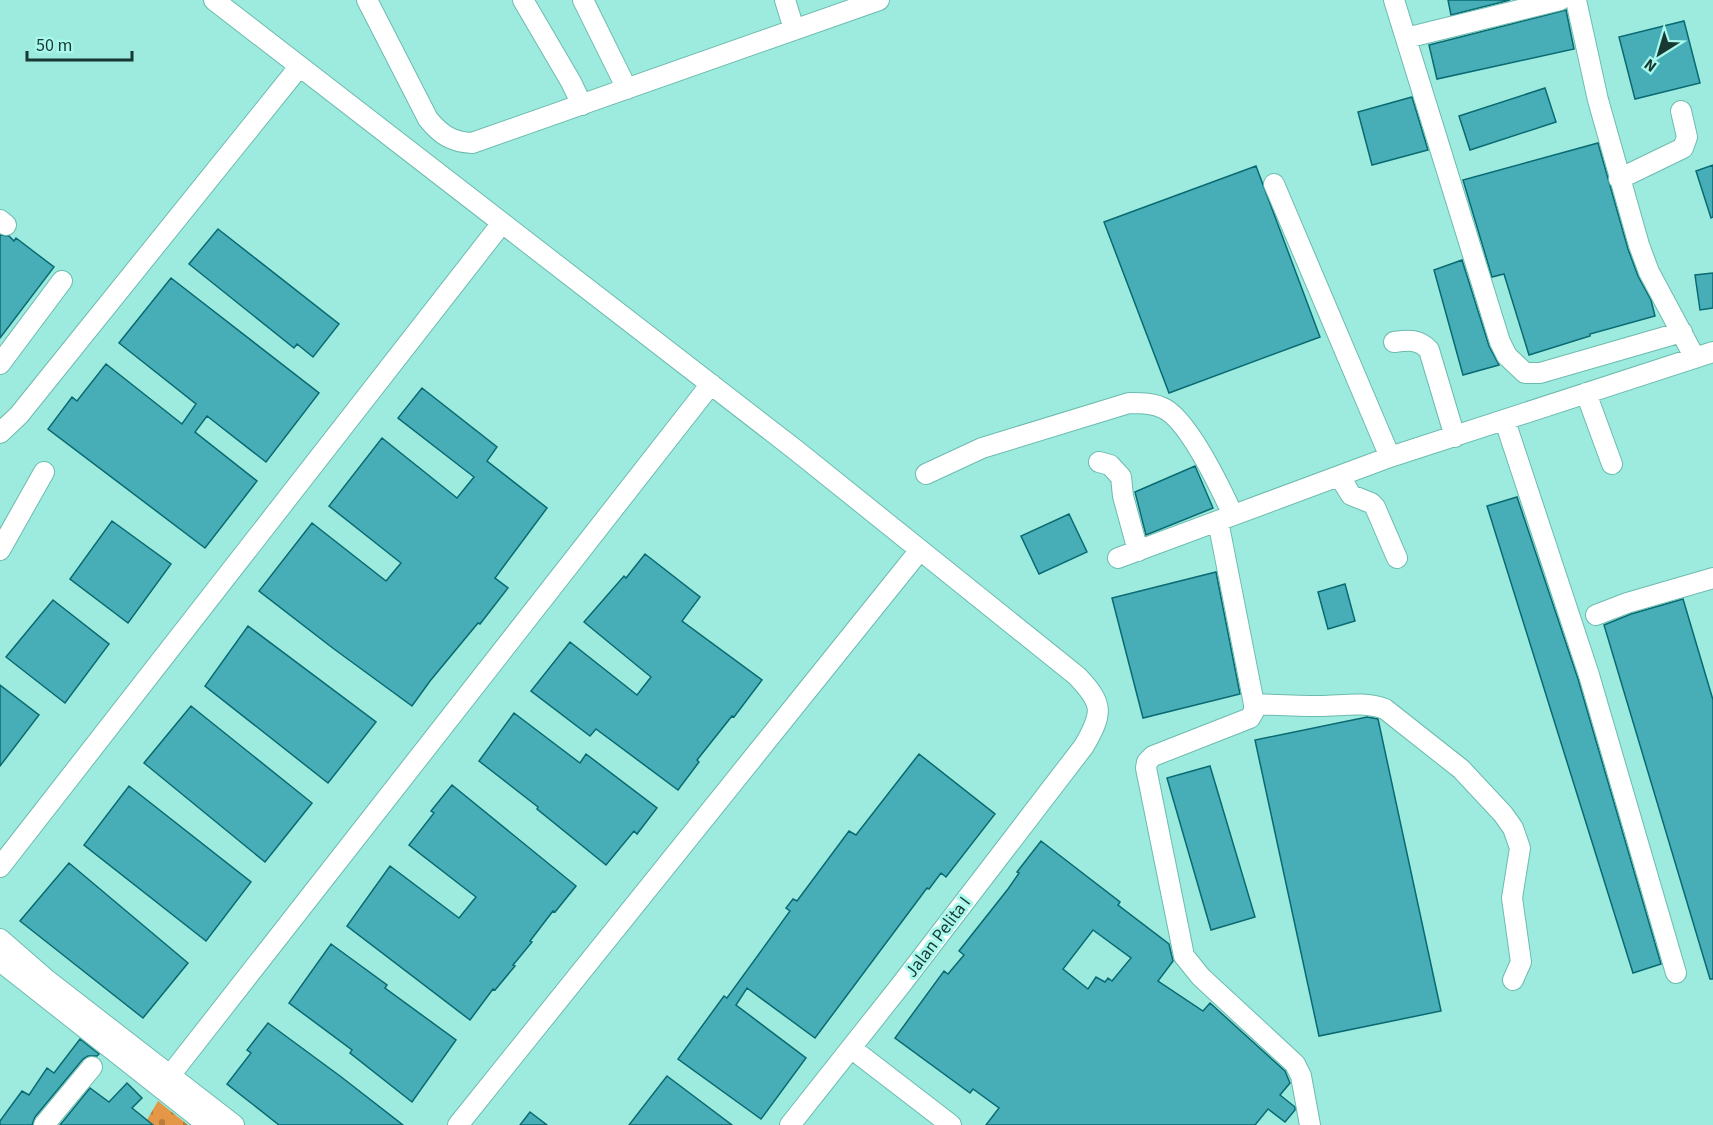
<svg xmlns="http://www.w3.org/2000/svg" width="1713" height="1125" viewBox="0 0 1713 1125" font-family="'Source Sans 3',sans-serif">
<defs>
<pattern id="cemetery-stones" width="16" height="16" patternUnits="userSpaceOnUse" patternTransform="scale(1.5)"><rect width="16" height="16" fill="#e59748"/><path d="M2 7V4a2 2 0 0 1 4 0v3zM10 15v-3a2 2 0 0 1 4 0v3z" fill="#b97c3d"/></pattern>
</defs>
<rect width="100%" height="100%" fill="#9cebde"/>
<path fill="url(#cemetery-stones)" d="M158,1101L188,1125H144Z"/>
<path fill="#47aeb7" stroke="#0a6a72" stroke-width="1.5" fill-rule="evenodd" d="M1448,0H1510L1451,15Z
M1566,10L1574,49L1437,79L1429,45Z
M1684,21L1700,83L1635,99L1619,37Z
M1545,88L1556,122L1470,150L1459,116Z
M1412,97L1428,150L1372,165L1358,112Z
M1598,143L1628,249L1638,276L1651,300L1655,316L1590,334V336L1529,355L1504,274L1492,277L1463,180Z
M1713,165V217L1711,218L1696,171Z
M1256,166L1320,337L1169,393L1104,222Z
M218,229L339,324L313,357L297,344L294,348L189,264Z
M0,235L9,236L14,241L16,238L54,267L0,338Z
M1462,260L1489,346L1499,365L1463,375L1434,270Z
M1713,273V308L1700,310L1695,275Z
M171,278L319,393L266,462L207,416L195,432L257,481L205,548L48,429L72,397L77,401L106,364L182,424L196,404L119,343Z
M422,388L497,447L487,461L547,508L495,578L508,588L480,624L478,623L430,681L412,706L334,649L259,591L312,523L386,581L401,563L329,506L382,438L457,498L474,477L398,418Z
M1195,466L1213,508L1146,535L1135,492Z
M1517,497L1578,679L1661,964L1633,973L1487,506Z
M1069,514L1087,552L1039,574L1021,536Z
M112,521L171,564L128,623L70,579Z
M645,554L700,597L682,621L762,680L734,717L732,716L697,760L699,762L678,790L596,729L590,736L531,691L570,642L637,695L651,677L584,622L624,576L626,578Z
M1216,572L1240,694L1143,718L1112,598Z
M1345,584L1355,621L1328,629L1318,592Z
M1683,599L1713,700V979H1710L1604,625L1631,614Z
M53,600L109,644L65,703L6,657Z
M248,626L376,722L328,783L205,686Z
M0,685L39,715L0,766Z
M191,706L312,803L265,862L144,763Z
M514,713L580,763L586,754L657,808L637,834L634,831L606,865L537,809L538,807L479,761Z
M1367,717L1378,719L1441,1011L1319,1036L1255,740Z
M919,754L995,814L946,877L941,873L929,889L927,888L815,1038L747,988L736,1005L806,1058L761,1119L678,1059L724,996L727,998L790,911L786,908L793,899L797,901L849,831L856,835Z
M1210,766L1255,917L1211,930L1167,778Z
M452,785L576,886L555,912L553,911L530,941L532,942L513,965L515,966L495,990L493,989L470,1020L347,926L390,866L459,918L476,897L409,845L434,813L431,811Z
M129,786L251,882L206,941L84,845Z
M1041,841L1120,902L1118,905L1169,944L1173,961L1158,981L1203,1011L1210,1003L1285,1071L1290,1083L1280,1095L1295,1107V1110L1285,1122L1268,1109L1255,1125H986L999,1108L973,1089L970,1093L895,1038L944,971L948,974L964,955L959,951L1008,889L1019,873L1017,872ZM1093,930L1131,958L1112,981L1108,978L1105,982L1096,977L1088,989L1063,969Z
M69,863L188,963L143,1018L20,921Z
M331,944L387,985L385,988L456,1040L412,1102L350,1053L352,1050L289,1003Z
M268,1023L340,1076L403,1125H279L227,1084L251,1053L247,1050Z
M80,1039L99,1054L97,1056H88L83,1059L35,1117L32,1125H0V1121L22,1091L29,1095L47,1068L54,1073Z
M667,1076L732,1125H629Z
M127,1083L142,1098L132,1108L153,1125H60L90,1088L109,1102Z
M530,1112L547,1125H520Z"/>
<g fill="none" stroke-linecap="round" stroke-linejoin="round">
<g stroke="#6dbbaf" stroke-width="22">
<path id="minor" d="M214,0L797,451L1077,676C1104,704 1103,713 1084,746L900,986L790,1125
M367,0L428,119C441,135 452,142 472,143L879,0
M523,0L571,82L582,105
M583,0L627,89
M785,0L794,29
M1394,0L1500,342L1507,356L1525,373H1540L1682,332
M1576,0L1598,100L1639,245L1649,272L1695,358
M1406,38L1560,0
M1619,179L1683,148L1687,137L1681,111
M1274,184L1390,457
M0,220L6,225
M1394,342C1409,340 1419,339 1429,350L1455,437
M0,364L62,281
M1586,393L1612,464
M1505,421L1589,675L1676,973
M0,433L19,415L299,67
M1099,462L1110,465L1121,477L1123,496L1138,551
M926,474L982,448L1129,403C1142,403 1154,403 1165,409C1190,423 1221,489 1233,515
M1340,477L1351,495L1371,503L1375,507L1397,558
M1218,521L1254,704V711L1250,718L1153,756L1147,762L1146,768L1184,956L1201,977L1295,1064L1301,1076L1310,1125
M0,550L44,472
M1118,558L1390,457L1713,352
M1596,615L1627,603L1713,578
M1254,704C1276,705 1298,706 1320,706C1342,706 1363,701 1385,709L1461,769L1503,814L1513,828L1520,848L1512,898L1521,962L1513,980
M0,867L502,223
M0,939L47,980L234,1125
M0,961L208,1125
M851,1048L951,1125
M161,1087L711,384
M44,1125L92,1067
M458,1125L920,550"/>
</g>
<use href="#minor" stroke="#fff" stroke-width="20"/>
</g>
<g text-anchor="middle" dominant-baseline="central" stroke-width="6" stroke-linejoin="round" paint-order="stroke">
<g font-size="18" fill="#173833" stroke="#a9f8eb">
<text transform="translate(938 937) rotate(-53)">Jalan Pelita I</text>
</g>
</g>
<g transform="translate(1659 54) rotate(217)" stroke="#a9f8eb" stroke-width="4.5" paint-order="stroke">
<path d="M0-4.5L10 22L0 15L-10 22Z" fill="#173833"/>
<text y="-9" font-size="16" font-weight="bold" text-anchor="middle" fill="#173833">N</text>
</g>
<path d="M27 51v9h105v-9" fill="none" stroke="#173833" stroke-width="3"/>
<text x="36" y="51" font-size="18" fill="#173833" stroke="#a9f8eb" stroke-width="4.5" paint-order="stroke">50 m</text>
</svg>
